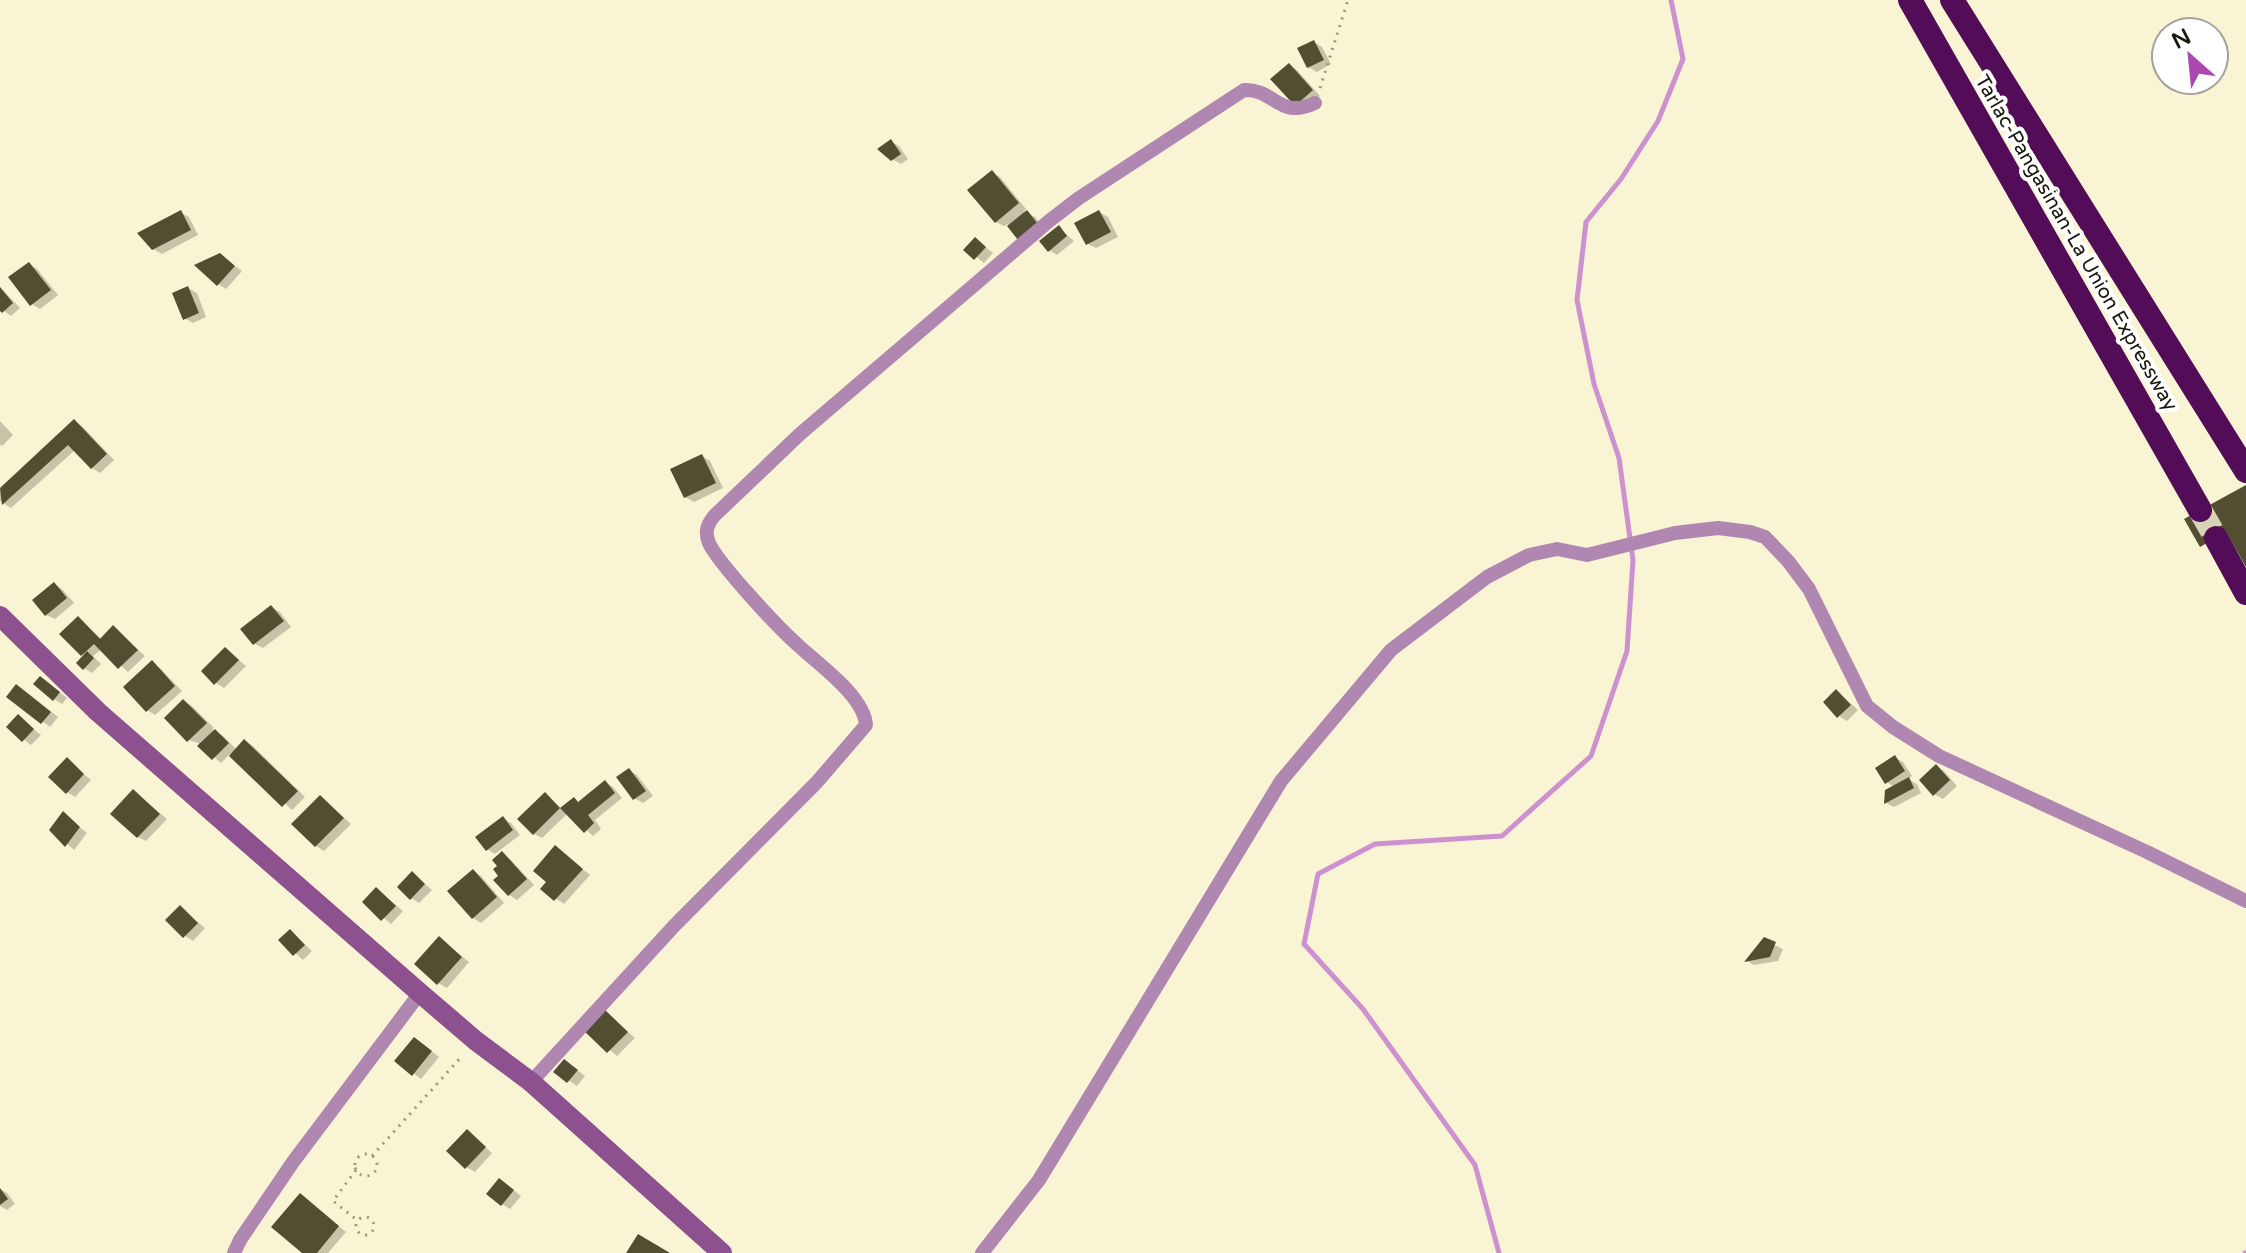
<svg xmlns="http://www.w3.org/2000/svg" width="2246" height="1253" viewBox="0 0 2246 1253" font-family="'Varela Round',sans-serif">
<rect width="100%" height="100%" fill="#f9f4d4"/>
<path fill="#0003" d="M1314,42L1322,47L1331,64L1317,72L1308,67Z
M1289,65L1297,70L1320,96L1304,109Z
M891,142L899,146L908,159L901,164L892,159Z
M992,173L1000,177L1026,209L1024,211L1035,217L1045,230L1019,239L1008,224L1004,226L996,222Z
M1099,212L1108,217L1118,237L1096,248L1088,244Z
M181,213L189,217L198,235L162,254L153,249Z
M1059,228L1074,241L1057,255L1049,250Z
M975,239L993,253L984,263L966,249Z
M220,255L242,271L226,289L218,284Z
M29,264L37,269L58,295L40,309L32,304Z
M0,287L20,308L11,316L0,308Z
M188,288L197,293L206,317L193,323L184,318Z
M0,421L13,435L2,446L0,444Z
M75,422L83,427L114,460L100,473L92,468L75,450L11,508L3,503L0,500V491Z
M702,456L710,461L723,488L694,502L685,497Z
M54,584L62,589L74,603L55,619L46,615Z
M271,607L280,612L291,627L263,648L255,644Z
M78,619L102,639L114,628L145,656L128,672L102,649L93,656L101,664L92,673L84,668L85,656L62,634Z
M226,649L246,666L224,688L216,683Z
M152,663L160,668L182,691L155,715L147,710Z
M48,683L67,698L62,704L54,699Z
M25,691L58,717L50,727L9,696Z
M1837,691L1858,710L1847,721L1839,716Z
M184,701L192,706L214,728L212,730L223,736L237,750L245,741L253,746L305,797L292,810L230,754L221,763L198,743L188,740Z
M18,717L41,735L31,745L8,727Z
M1895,758L1903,762L1912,776L1908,779L1917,784L1921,793L1894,807L1886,803L1894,787L1887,782Z
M67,760L91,780L75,797L67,792Z
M1936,766L1944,771L1957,786L1943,799L1934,794Z
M629,770L637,775L653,796L643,803L634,798Z
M605,782L613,787L622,798L595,820L601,829L593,836L568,813L542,838L534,834L545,795L562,809L579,803Z
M133,791L167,819L146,841L138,837Z
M321,798L351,824L324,851L316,846Z
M63,814L87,833L74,850L52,830Z
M503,819L511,823L520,835L495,854L487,849Z
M556,848L590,875L564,904L543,889L549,882Z
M502,854L510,859L534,885L517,900L509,895L501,876Z
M473,871L481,876L504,903L481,923L473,918Z
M413,874L432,890L419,903L411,898Z
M377,889L403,911L391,924L365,902Z
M180,908L205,928L193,941L185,936Z
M290,931L312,951L303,960L281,940Z
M439,938L469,962L447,988L438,983Z
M1764,940L1783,949L1778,961L1754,965L1747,961Z
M603,1010L635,1038L617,1056L585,1029Z
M422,1044L439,1057L421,1079L397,1061Z
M565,1061L585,1076L577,1086L556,1072Z
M467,1132L492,1153L475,1172L466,1167Z
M507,1185L521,1196L510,1209L502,1204Z
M0,1189L7,1193L15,1204L7,1210L0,1206Z
M300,1195L346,1232L328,1253H305Z"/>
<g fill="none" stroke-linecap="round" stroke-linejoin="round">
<path stroke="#cc91ce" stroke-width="5" d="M1499,1253L1475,1165L1363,1009L1304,944L1318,874L1375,844L1502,836L1591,756L1627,651L1633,560L1619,458L1594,384L1577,300L1586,222L1621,179L1658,121L1683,59L1671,0
M2245,1253H2246"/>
</g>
<path fill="#524e32" d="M1314,40L1324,60L1307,68L1297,48Z
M1289,63L1313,90L1295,106L1270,79Z
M891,139L901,154L891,161L877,149Z
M992,170L1019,203L995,223L967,190Z
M181,210L191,230L152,250L137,233Z
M1027,210L1038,224L1018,240L1007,226Z
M1099,210L1111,232L1086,245L1074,223Z
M1059,225L1067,236L1048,252L1039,241Z
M975,237L986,247L974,260L963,250Z
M220,253L235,266L217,286L194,265Z
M29,262L51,290L30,306L8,277Z
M188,286L199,313L183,320L172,293Z
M0,287L13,303L2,313L0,311Z
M74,419L107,454L91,469L68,445L2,505L0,488Z
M702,454L716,483L684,498L670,469Z
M2246,485V567L2226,532L2200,547L2184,519Z
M54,582L67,598L45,616L32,600Z
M271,605L284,621L253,645L240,629Z
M78,616L100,639L113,625L138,650L118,669L94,644L81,656L59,634Z
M225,647L239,660L214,685L201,671Z
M87,651L94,658L83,670L76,663Z
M152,660L175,686L146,712L123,687Z
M40,676L60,692L53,701L33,684Z
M16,684L51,712L41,724L6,697Z
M1836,689L1851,705L1837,718L1823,702Z
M183,699L207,723L187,742L164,718Z
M18,714L34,729L22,742L6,727Z
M215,729L229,743L212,760L197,746Z
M244,739L298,791L282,807L229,756Z
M1895,755L1905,771L1885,784L1875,768Z
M67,757L84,774L66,794L48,777Z
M1936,764L1950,780L1933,796L1919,780Z
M629,768L646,791L633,800L616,777Z
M1909,777L1914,788L1884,804L1885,790Z
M605,780L615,793L588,815L594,823L584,833L560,808L574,797L578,802Z
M133,789L160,814L137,838L110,814Z
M545,792L560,808L533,835L517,819Z
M320,795L344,818L315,847L291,824Z
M63,811L80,827L65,847L49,830Z
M503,816L513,830L486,851L475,837Z
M555,845L583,869L554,901L540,889L546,882L533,871Z
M502,851L527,879L508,896L493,880L498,876L493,869L497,866L492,860Z
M473,869L497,897L472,919L447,891Z
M412,871L425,884L410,900L397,887Z
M376,887L396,906L381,921L362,902Z
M180,905L198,923L183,938L165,920Z
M290,929L305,945L293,956L278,940Z
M439,936L462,957L437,985L414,964Z
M1764,937L1776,942L1770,957L1744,962Z
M603,1008L628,1032L607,1053L582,1029Z
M414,1037L432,1051L412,1076L394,1061Z
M564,1059L578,1070L567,1083L553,1072Z
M467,1129L486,1147L465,1169L446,1151Z
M499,1178L514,1190L501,1206L486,1194Z
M0,1188L8,1199L0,1205Z
M300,1193L339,1226L317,1253H302L271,1227Z
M638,1234L670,1253H626Z"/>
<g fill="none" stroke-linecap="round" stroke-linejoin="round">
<path stroke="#d8d3b6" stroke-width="24" stroke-dasharray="24 12" stroke-linecap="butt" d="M2200,510L2216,538"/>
<path stroke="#9a9780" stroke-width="3" stroke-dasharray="2 6" stroke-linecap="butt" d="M1320,88L1348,0
M355 1165a11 11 0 1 1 22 0a11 11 0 1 1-22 0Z
M372,1156L463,1055
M356,1170L333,1201L357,1220
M356 1226a9 9 0 1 1 18 0a9 9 0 1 1-18 0Z"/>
<path stroke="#af87b0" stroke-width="14" d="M531,1082L674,926L817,782L866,725C864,696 819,665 799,646C780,630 718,563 709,543C704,531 708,523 715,515L800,434L1049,221L1079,198L1244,90C1275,89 1279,120 1315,103
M234,1253L240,1240L293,1162L420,993
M982,1253L1039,1180L1281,781L1391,650L1487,577L1529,555L1557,549L1587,555L1675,533L1718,528L1750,532L1765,537L1788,561L1809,589L1867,706L1893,727L1939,756L2147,852L2246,901"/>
<path stroke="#8c518e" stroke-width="20" d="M0,616L98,712L420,993L476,1041L531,1082L722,1253"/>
<path stroke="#530c57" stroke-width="24" d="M1910,0L2200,510
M1952,0L2246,471
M2216,538L2246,593"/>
</g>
<g text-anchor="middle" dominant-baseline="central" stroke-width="8" stroke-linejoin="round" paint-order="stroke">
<g font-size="20" fill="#1a180d" stroke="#fff">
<text transform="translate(2076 243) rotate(60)">Tarlac-Pangasinan-La Union Expressway</text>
</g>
</g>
<g transform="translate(2190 56) rotate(333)"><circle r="38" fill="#ffffff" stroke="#a3a39e" stroke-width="2"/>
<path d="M0-6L14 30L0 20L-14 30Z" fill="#aa48af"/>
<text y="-12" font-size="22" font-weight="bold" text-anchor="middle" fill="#1a180d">N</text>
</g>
</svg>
